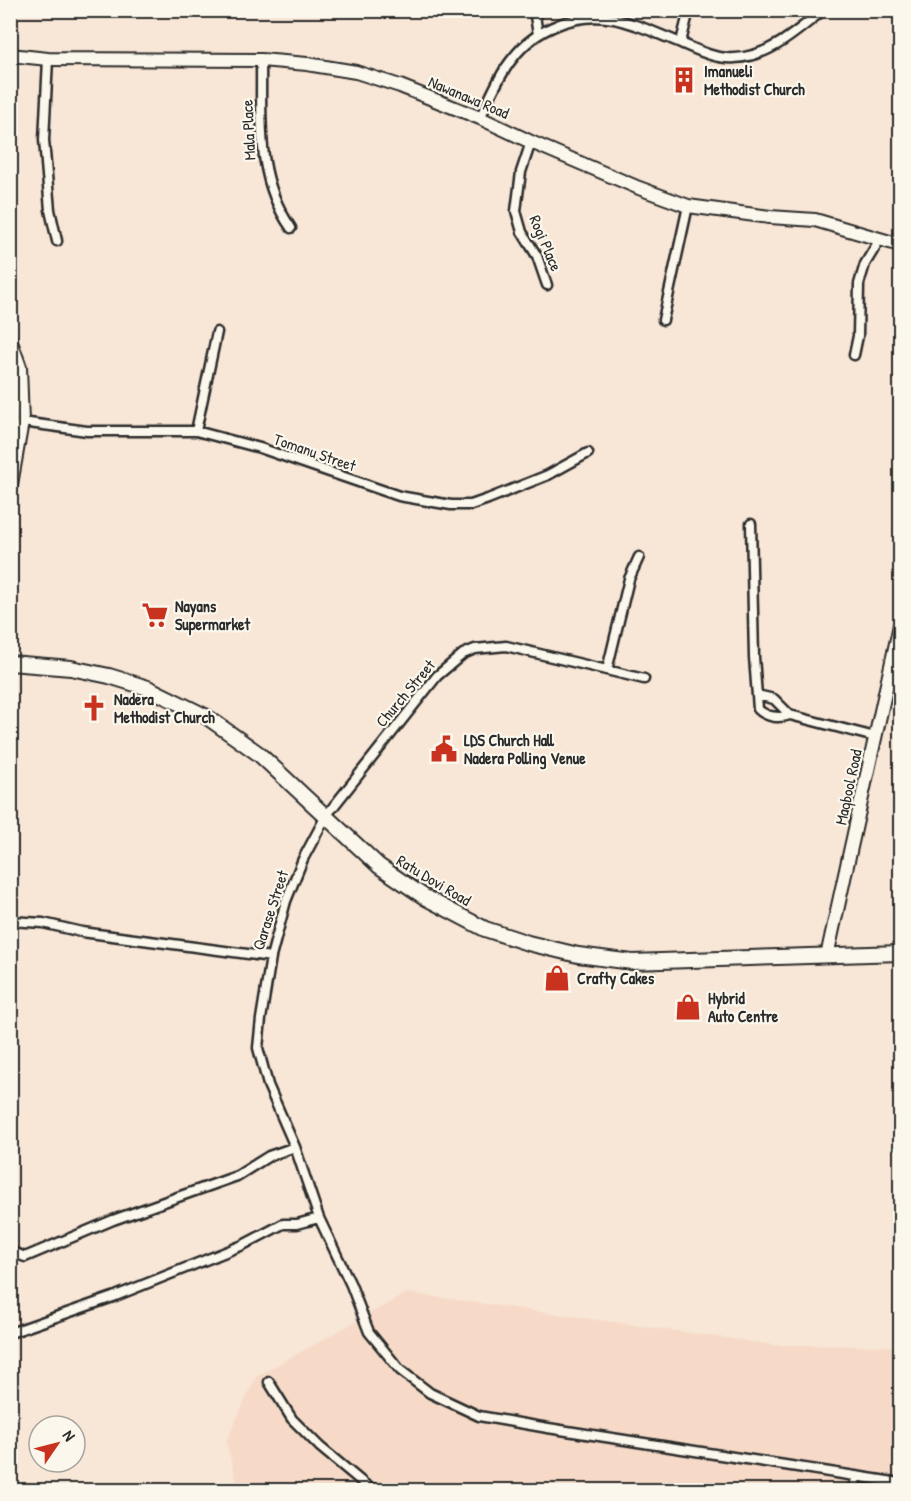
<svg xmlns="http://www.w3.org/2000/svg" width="911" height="1501" viewBox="0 0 911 1501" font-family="'Patrick Hand',sans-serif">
<rect width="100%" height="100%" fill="#f8e6d6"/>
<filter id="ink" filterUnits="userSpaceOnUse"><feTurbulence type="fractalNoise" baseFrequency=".0167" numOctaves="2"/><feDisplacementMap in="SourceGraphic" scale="12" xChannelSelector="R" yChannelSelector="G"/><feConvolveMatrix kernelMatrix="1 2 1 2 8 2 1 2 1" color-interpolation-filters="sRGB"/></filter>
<g filter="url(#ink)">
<path fill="#f6dac7" d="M407,1293L774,1345L900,1346V1490H239L226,1442L256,1377Z"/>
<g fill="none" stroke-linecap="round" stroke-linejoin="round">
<path stroke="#5f8f95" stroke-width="3" d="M894,1148H900"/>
<g stroke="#2b2b2b" stroke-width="13">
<path id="street" d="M534,10L538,34
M681,42L689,10
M48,59L44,140L50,210L57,241
M261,60C262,120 255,176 291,228
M480,118C490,98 499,75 513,58C536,28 577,12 614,19C632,23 650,30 666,37C688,45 712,60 735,58C769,57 797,31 822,11
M531,142L521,172L516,211L522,232L537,256L547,285
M663,320L688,206
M854,355L858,336L859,284L865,264L880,239
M22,422L87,431H196L260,448L399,496L451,505H471L488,499L548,475L588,453
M196,431L217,332
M751,524L754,657L758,709C766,717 779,719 790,715L875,737
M607,670L629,579L639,557
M644,679L506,646L475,649L463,654L437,676L326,816L303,859L286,901L271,957L261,1019L258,1048L268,1085L295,1147L319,1218L351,1285L369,1332L400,1370L430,1393L479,1416L548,1428L900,1483
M757,695L774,699L790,715
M10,921L43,923L82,932L271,957
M10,1251L25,1257L113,1220L237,1176L269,1156L295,1147
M10,1333L113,1297L243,1245L283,1224H297L319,1218
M269,1382L292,1419L320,1447L368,1487L377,1490
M854,1490L856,1477"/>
</g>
<g stroke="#2b2b2b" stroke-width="16">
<path id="secondary" d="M10,55L48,59L261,60L307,64L356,72L400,86L480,118L531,142L639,188L688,206L770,217L815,220L900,245
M10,339L20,367L22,422L10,490
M827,956L900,625"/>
</g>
<g stroke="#2b2b2b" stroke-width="18">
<path id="primary" d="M10,663L71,668L109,676L148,688L207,717L259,754L379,866L426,898L485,929L528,943L578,955L632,962L900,953"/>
</g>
<use href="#street" stroke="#fbf7ec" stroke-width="8"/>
<use href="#secondary" stroke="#fbf7ec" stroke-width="12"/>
<use href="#primary" stroke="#fbf7ec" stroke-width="14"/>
</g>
</g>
<defs>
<g id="building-bare" transform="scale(2.07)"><path d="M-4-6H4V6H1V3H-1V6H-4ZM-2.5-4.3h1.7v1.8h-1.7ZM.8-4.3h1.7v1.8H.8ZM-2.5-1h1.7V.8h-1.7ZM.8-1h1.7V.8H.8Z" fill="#c8321e" stroke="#fbf7ec" stroke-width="2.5" paint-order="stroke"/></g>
<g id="supermarket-bare" transform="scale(2.07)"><path d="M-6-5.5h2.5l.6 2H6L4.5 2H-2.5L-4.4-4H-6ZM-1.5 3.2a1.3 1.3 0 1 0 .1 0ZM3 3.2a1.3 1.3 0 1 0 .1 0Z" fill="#c8321e" stroke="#fbf7ec" stroke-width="2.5" paint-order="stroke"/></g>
<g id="church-bare" transform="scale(2.07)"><path d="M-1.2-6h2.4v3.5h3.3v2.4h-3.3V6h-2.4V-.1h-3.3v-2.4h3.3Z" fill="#c8321e" stroke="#fbf7ec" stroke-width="2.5" paint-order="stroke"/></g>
<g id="civic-bare" transform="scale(2.07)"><path d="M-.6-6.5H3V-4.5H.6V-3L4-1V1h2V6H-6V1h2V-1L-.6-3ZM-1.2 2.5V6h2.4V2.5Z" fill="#c8321e" stroke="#fbf7ec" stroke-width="2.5" paint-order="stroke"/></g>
<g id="shop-bare" transform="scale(2.07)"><path d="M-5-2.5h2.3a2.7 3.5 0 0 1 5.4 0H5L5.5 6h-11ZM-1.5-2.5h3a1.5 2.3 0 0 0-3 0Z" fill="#c8321e" stroke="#fbf7ec" stroke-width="2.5" paint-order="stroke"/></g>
</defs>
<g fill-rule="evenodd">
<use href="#building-bare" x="684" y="80"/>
<use href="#supermarket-bare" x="155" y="615"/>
<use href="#church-bare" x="94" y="708"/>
<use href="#civic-bare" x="444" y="749"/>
<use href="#shop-bare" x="557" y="978"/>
<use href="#shop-bare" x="688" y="1007"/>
</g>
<g text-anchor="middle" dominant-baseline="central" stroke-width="4.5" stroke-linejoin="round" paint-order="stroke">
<g font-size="16" font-weight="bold" fill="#2b2b2b" stroke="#fbf7ec" text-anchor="start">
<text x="704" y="71">Imanueli<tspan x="704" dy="18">Methodist Church</tspan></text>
<text x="175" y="606">Nayans<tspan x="175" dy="18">Supermarket</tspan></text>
<text x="114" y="699">Nadera<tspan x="114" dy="18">Methodist Church</tspan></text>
<text x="464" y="740">LDS Church Hall<tspan x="464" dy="18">Nadera Polling Venue</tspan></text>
<text x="577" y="978">Crafty Cakes</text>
<text x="708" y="998">Hybrid<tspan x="708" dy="18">Auto Centre</tspan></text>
</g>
<g font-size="16" fill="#2b2b2b" stroke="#fbf7ec">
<text transform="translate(469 97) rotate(23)">Nawanawa Road</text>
<text transform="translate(248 130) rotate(-93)">Mala Place</text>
<text transform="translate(546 243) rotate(67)">Rogi Place</text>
<text transform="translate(315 452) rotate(19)">Tomanu Street</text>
<text transform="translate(405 693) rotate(-50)">Church Street</text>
<text transform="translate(848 787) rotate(-78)">Maqbool Road</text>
<text transform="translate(434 880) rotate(31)">Ratu Dovi Road</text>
<text transform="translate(270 910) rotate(-72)">Qarase Street</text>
</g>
</g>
<rect width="911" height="1501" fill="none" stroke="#fbf7ec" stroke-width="36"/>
<rect x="18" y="18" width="875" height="1465" fill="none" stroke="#2b2b2b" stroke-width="2" filter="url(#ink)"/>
<g transform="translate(57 1444) rotate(55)"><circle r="28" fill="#fbf7ec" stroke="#a8a59f" stroke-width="1.5"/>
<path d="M0-4.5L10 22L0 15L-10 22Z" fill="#c8321e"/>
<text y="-9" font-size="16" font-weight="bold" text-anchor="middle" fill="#2b2b2b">N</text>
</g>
</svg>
